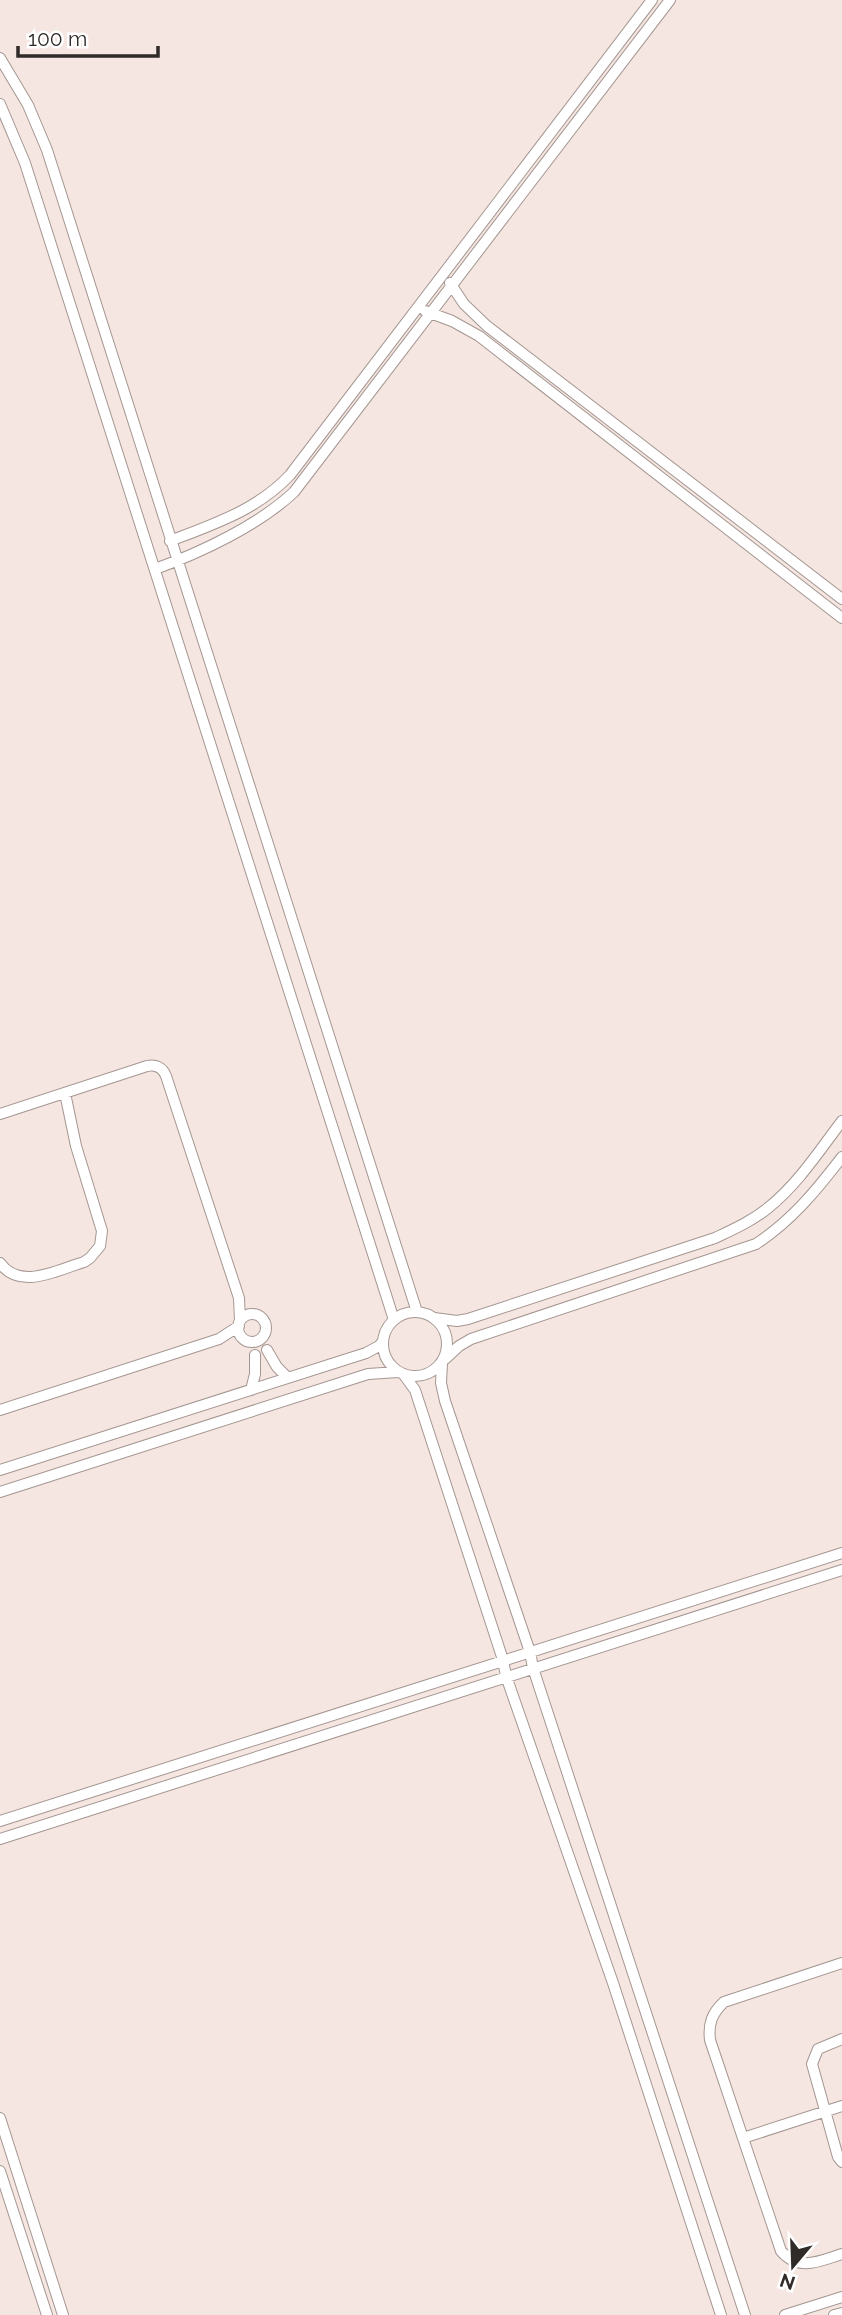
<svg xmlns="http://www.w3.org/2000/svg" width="842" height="2315" viewBox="0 0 842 2315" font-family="Raleway,sans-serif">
<rect width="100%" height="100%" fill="#f6e6e1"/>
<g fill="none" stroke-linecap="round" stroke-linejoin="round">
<g stroke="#a49691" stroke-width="12">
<path id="street" d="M0,58L28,105L47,150L417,1312
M0,104L25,163L394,1320
M450,283L464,304L487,326L842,599
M425,311L452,321L479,336L842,618
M170,541C214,524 257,510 290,475L652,0
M155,569C200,553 259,525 294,492L670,0
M0,1114L147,1066C156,1064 163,1068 166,1076L239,1298L240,1321
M0,1263C20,1291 57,1270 84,1262L90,1258L100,1246L102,1231L76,1146L65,1093
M383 1344a32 32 0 1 1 64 0a32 32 0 1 1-64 0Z
M238 1328a14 14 0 1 1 28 0a14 14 0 1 1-28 0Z
M434,1318L457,1321L468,1319L715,1238C734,1229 752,1221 768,1208C798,1184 819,1151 842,1121
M267,1350L277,1367L288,1378
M445,1359L459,1346L471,1339L756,1244C791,1221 816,1191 842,1157
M442,1363L441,1383L445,1401L530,1652L533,1668L745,2315
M404,1375L415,1390L503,1660L506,1676L613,1983L721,2315
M251,1390L255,1374V1355
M0,1410L219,1339L239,1326
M0,1470L366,1353L379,1346L383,1341
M0,1492L368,1374L398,1372
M0,1821L842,1553
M0,1839L842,1570
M842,1963L724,2002C712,2013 708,2024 710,2040L781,2251C799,2272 820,2261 842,2254
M842,2039L818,2049L812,2064L838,2157L842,2162
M0,2118L63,2315
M743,2138L842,2106
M0,2171L47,2315
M785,2315L842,2297
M834,2315L842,2313"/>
</g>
<use href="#street" stroke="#fff" stroke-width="10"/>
</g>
<g transform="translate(793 2266) rotate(199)" stroke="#ffffff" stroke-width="5" paint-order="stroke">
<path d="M0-5L12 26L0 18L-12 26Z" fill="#302a28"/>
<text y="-10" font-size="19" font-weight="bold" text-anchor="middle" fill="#302a28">N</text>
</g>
<path d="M18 46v10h140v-10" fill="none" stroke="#302a28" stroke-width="3.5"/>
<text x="28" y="46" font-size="21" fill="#302a28" stroke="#ffffff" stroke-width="5" paint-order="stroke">100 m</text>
</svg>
